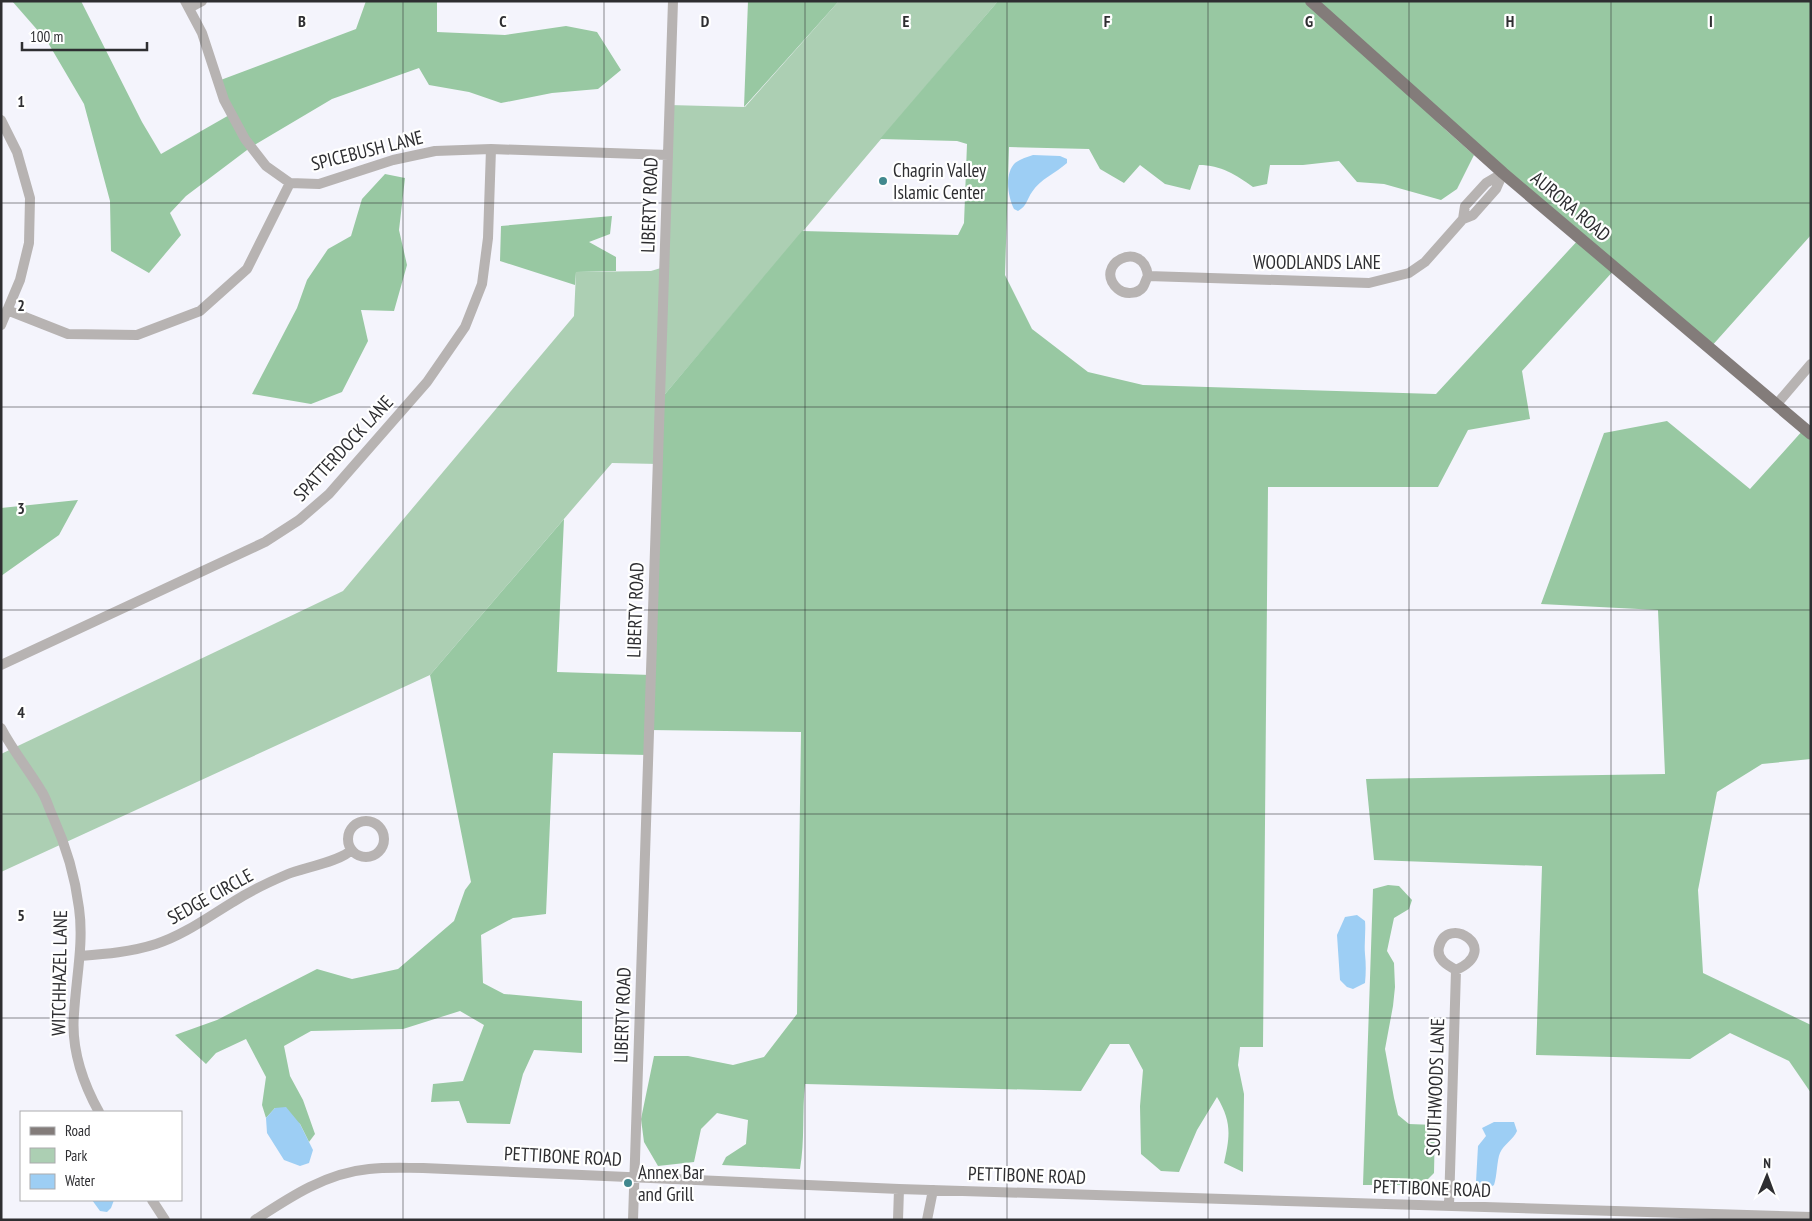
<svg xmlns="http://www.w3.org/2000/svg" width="1812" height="1221" viewBox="0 0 1812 1221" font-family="'PT Sans Narrow',sans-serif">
<rect width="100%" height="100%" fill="#f4f4fc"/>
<path fill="#accfb3" d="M839,1H998L660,400L658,464L612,463L430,675L1,872V754L343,591L574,316L576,272L651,271L664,267L669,105L745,107Z"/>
<path fill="#98c8a2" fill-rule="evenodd" d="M12,1H81L142,122L161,154L231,114L218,81L356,29L366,1H437V32L505,35L566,26L597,32L621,70L598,89L552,93L501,103L469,92L429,85L419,68L332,99L251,147L186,196L170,213L181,235L149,273L111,251L110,201L84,104L47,41Z
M748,1H839L744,107Z
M998,1H1811V235L1710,348L1616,268L1522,371L1530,419L1468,430L1438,487H1268L1263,1047H1240L1238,1065L1244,1094L1243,1172L1224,1163C1230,1136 1232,1122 1217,1097L1197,1130L1179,1172L1161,1171L1141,1154L1140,1106L1143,1070L1129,1044H1110L1081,1091L805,1084C802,1112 805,1140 800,1169L722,1165L726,1157L746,1144L748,1120L717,1113L701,1129L694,1162L658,1166L644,1142L641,1119L654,1056H688L733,1065L764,1057L797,1014L801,732L649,730L648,755L553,753L546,914L513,918L481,935L483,983L504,994L582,1001V1053L534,1050L523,1074L510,1124L467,1123L459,1101L431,1102L433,1084L463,1081L484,1025L460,1011L403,1029L311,1031L284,1046L290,1076L303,1100L315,1134L309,1142L300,1124L275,1108L266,1118L262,1105L266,1077L246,1039L216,1053L206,1064L175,1035L217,1020L317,969L352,979L398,969L454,921L465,890L471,882L430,675L564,519L557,672L651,675L660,400L802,231L958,235L964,223L967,144L957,141L880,139ZM1437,122L1580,238L1436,394L1143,385L1088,372L1032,329L1005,275L1009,147L1089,149L1100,169L1124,183L1140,165L1165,184L1190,190L1199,165C1221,165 1236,175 1253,187L1267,184L1270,165H1303L1339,161L1357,182L1384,184L1441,200L1457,189L1474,155Z
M385,174L405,178L399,230L407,265L394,311L361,310L368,341L342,392L311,404L252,394L297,308L307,280L328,249L351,236L362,199Z
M612,216L610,234L589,242L616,257V271L576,272L575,285L500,261L501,226Z
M1667,421L1750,489L1804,429L1811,434V759L1762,764L1717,792L1698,890L1703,973L1811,1025V1093L1789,1061L1730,1033L1690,1059L1536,1055L1542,866L1374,860L1366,779L1665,774L1658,610L1541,604L1604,433Z
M78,500L59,535L1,576V508Z
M1388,885L1399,886L1412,900L1409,909L1394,918L1387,951L1394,963L1395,987L1393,1006L1385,1049L1394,1098L1398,1115L1409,1124L1435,1125L1434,1173L1422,1185H1363L1373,889Z"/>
<path fill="#9dcef4" d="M1033,155L1060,156L1067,159V163C1056,173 1040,179 1032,192C1027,199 1027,206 1018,211L1014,209C1008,197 1004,174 1015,163C1020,159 1027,157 1033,155Z
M1357,915L1365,921C1366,932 1364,943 1365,954C1366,964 1366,973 1365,983L1353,989L1347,987L1340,980L1337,935L1345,917Z
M286,1107L300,1124L313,1150L309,1163L300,1166L284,1160L267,1133L266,1118L275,1108Z
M1494,1122H1514L1517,1131C1513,1140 1504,1144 1500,1153C1497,1159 1497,1177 1494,1185L1487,1189L1480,1187L1476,1182L1478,1146L1486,1136L1482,1128Z
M92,1200H114L111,1208L107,1212L100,1211Z"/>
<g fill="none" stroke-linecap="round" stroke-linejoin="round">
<path stroke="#b7b3b2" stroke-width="10" d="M185,1L202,33L224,100L245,139L266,166L290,183L319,184L393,160L435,151L491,149L668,155
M189,8L202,1
M1,120L17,152L30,198L29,243L20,280L1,325
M1148,276C1143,237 1091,265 1118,289C1125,295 1138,294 1143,287C1145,284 1146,279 1148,276L1369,283L1409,273L1425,262L1463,219L1473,215L1496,189L1503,173L1486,183L1465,206L1463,219
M7,310L68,334L137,335L200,311L247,269L290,183
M1776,405L1811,364
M1,665L265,542L299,520L329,494L427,382L465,327L482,284L488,238L491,149
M1,728C13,751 29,770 42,792C47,800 49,809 53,817C66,846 75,876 79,908C84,943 76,978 74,1014C71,1048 83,1083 99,1112
M348 839a18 18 0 1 1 36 0a18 18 0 1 1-36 0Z
M80,956C106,954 131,952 156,944C184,935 208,917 233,902C250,891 269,882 288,874C303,868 342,861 351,850
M152,1200L165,1220
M1449,1206L1456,970C1503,949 1447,913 1439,947C1436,959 1447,965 1456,970
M255,1220C290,1197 326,1173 369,1169C387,1167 405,1168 423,1168L899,1189L1811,1217
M633,1220L673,1
M898,1220L899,1189
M927,1220L933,1190"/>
<path stroke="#837c7a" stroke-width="12" d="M1311,1L1503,173L1811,434"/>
</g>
<path fill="none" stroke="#2e2e31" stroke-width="1" stroke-opacity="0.55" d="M201,1V1220M403,1V1220M604,1V1220M805,1V1220M1007,1V1220M1208,1V1220M1409,1V1220M1611,1V1220M1,203H1811M1,407H1811M1,610H1811M1,814H1811M1,1018H1811"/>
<g fill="#41888e" stroke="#fff" stroke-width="2">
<circle cx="883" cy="181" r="5"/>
<circle cx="628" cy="1183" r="5"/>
</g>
<g text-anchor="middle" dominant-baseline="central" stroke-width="4.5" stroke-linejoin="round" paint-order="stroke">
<g font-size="19" fill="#2e2e31" stroke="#fff">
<text transform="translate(367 150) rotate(-14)">SPICEBUSH LANE</text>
<text transform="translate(649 205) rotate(-88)">LIBERTY ROAD</text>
<text transform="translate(1571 206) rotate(40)">AURORA ROAD</text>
<text x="1317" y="262">WOODLANDS LANE</text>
<text transform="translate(343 448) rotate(-47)">SPATTERDOCK LANE</text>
<text transform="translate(635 610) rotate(-88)">LIBERTY ROAD</text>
<text transform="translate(210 896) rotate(-29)">SEDGE CIRCLE</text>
<text transform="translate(59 973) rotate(-89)">WITCHHAZEL LANE</text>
<text transform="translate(622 1015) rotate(-88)">LIBERTY ROAD</text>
<text transform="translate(1435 1087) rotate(-88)">SOUTHWOODS LANE</text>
<text transform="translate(563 1156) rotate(3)">PETTIBONE ROAD</text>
<text transform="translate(1027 1175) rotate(2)">PETTIBONE ROAD</text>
<text transform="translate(1432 1188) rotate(2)">PETTIBONE ROAD</text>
</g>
<g font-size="19" fill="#2e2e31" stroke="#fff" text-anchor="start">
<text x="893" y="170">Chagrin Valley<tspan x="893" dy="22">Islamic Center</tspan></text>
<text x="638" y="1172">Annex Bar<tspan x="638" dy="22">and Grill</tspan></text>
</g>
</g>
<g font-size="16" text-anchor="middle" font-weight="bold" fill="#2e2e31" stroke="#fff" stroke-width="4.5" stroke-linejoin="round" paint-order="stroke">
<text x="302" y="27">B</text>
<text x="503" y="27">C</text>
<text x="705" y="27">D</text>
<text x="906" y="27">E</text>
<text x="1107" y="27">F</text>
<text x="1309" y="27">G</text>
<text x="1510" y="27">H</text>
<text x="1711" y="27">I</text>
<text x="21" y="107">1</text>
<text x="21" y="311">2</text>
<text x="21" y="514">3</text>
<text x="21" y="718">4</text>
<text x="21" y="921">5</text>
</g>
<rect width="1812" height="1221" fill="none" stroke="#2e2e31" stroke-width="5"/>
<rect x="20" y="1111" width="162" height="90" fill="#ffffff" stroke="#ababad"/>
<rect x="30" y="1127" width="25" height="8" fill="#837c7a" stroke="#ababad"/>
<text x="65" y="1136" font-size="15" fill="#2e2e31">Road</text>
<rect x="30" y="1148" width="25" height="15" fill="#accfb3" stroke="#ababad"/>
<text x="65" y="1161" font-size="15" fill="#2e2e31">Park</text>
<rect x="30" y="1174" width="25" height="15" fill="#9dcef4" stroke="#ababad"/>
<text x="65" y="1186" font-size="15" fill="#2e2e31">Water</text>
<g transform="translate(1767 1176) rotate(1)" stroke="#ffffff" stroke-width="4" paint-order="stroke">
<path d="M0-4L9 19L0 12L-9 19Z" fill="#2e2e31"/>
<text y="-8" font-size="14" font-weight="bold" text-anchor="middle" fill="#2e2e31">N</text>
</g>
<path d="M22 42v8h125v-8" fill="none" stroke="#2e2e31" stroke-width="2.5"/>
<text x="30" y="42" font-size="15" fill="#2e2e31" stroke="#ffffff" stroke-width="4" paint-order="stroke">100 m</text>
</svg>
